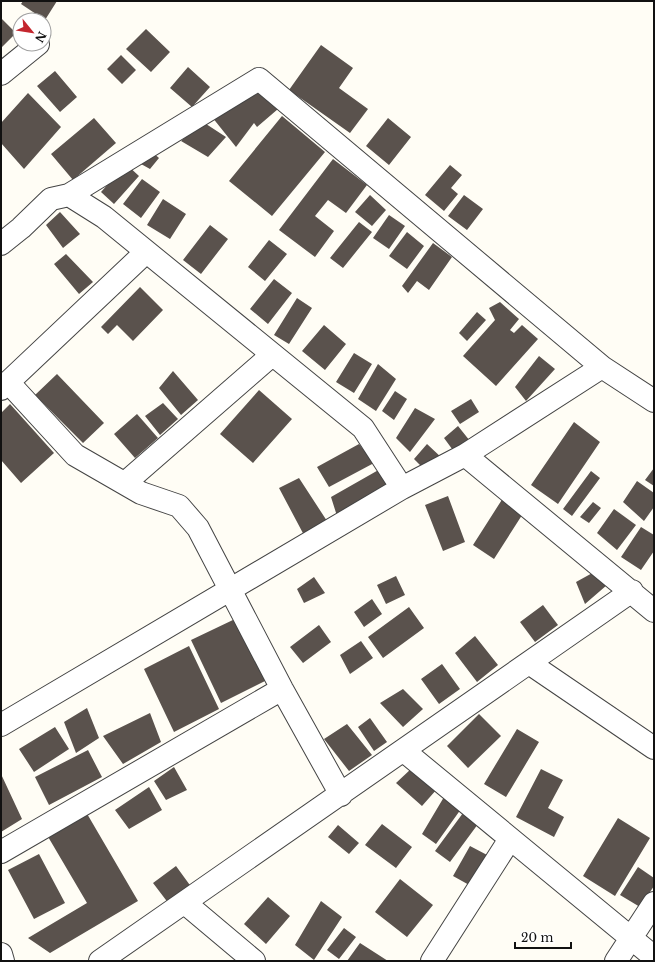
<svg xmlns="http://www.w3.org/2000/svg" width="655" height="962" viewBox="0 0 655 962" font-family="'Libre Baskerville',serif">
<rect width="100%" height="100%" fill="#fffdf5"/>
<path fill="#5a524d" d="M23,1H57L45,20L21,4Z
M1,18L16,33L1,48Z
M146,29L170,52L151,72L126,49Z
M321,45L353,68L339,88L368,109L350,133L289,90Z
M121,55L136,70L122,84L107,69Z
M188,67L210,87L192,107L170,88Z
M55,71L77,97L60,112L37,86Z
M256,89L278,109L257,127L254,123L236,147L212,117Z
M28,93L61,127L24,169L1,143V123Z
M282,116L325,152L272,216L229,181Z
M94,118L116,143L73,180L51,154Z
M388,118L411,137L389,165L366,146Z
M203,122L226,137L208,157L181,141Z
M151,151L159,158L150,169L141,164Z
M333,159L367,185L346,213L328,200L315,216L334,231L315,257L279,230Z
M126,164L139,176L114,204L101,192Z
M450,165L462,175L451,188L458,194L444,211L425,195Z
M142,179L160,192L141,218L123,204Z
M370,195L386,210L372,226L355,212Z
M464,195L483,209L467,230L448,216Z
M163,199L186,214L170,239L147,225Z
M60,212L80,234L63,248L46,225Z
M389,215L405,226L389,249L373,238Z
M359,222L372,232L343,268L330,258Z
M210,225L228,239L201,274L183,260Z
M407,232L424,246L407,269L389,256Z
M269,240L287,254L265,281L248,267Z
M433,243L452,257L429,290L417,281L408,293L402,286Z
M66,254L93,282L79,294L54,264Z
M274,279L292,293L268,324L250,309Z
M140,287L163,310L133,341L117,325L108,334L101,327Z
M297,298L312,308L289,344L274,335Z
M500,302L519,319L510,330L514,333L522,325L538,339L496,386L463,356L495,320L489,308Z
M477,312L486,320L467,341L459,333Z
M324,325L346,344L325,370L302,351Z
M354,353L372,364L354,393L336,382Z
M539,356L555,369L526,401L515,387Z
M378,364L396,379L376,411L358,399Z
M173,371L198,400L181,415L159,388Z
M57,374L104,423L83,443L35,395Z
M259,390L292,419L253,463L220,434Z
M395,391L407,399L394,420L382,411Z
M471,399L479,412L460,424L451,411Z
M163,403L178,419L160,435L145,416Z
M10,404L54,453L21,483L1,460V413Z
M415,408L435,419L410,452L396,438Z
M137,414L158,438L135,458L114,434Z
M574,422L600,442L558,504L531,485Z
M458,426L470,441L455,453L444,438Z
M359,444L374,463L329,487L317,467Z
M427,444L443,459L425,470L414,459Z
M382,468L391,484L337,516L331,497Z
M654,468V486L645,480Z
M591,471L600,478L572,516L563,509Z
M299,478L327,521L305,537L279,488Z
M637,481L654,493V507L644,521L623,502Z
M448,496L465,542L443,551L425,505Z
M503,498L524,512L494,559L473,545Z
M593,502L601,508L589,523L580,517Z
M614,509L636,525L617,550L597,533Z
M641,527L654,535V551L641,570L621,557Z
M596,571L607,585L585,604L576,582Z
M396,576L405,595L386,604L377,585Z
M314,577L325,593L304,603L297,589Z
M372,599L382,614L364,627L354,612Z
M543,605L558,625L535,642L520,622Z
M409,607L424,628L383,658L368,637Z
M235,619L265,681L221,703L191,640Z
M319,625L331,642L303,663L290,647Z
M475,636L498,665L477,682L455,653Z
M361,641L373,658L350,674L340,655Z
M189,646L219,709L174,732L144,669Z
M442,664L460,689L439,704L421,679Z
M403,689L423,709L403,727L380,703Z
M87,708L99,738L76,753L64,722Z
M150,713L161,742L123,764L103,736Z
M479,714L501,736L468,768L447,746Z
M370,718L387,742L374,751L358,727Z
M347,724L372,755L349,771L324,739Z
M55,727L69,749L34,772L19,749Z
M517,729L539,742L506,797L484,784Z
M88,750L102,777L49,805L35,777Z
M174,767L187,790L166,800L154,781Z
M412,768L437,789L422,806L396,783Z
M541,769L563,780L548,808L564,817L554,837L516,817Z
M1,774L22,819L1,832Z
M149,787L162,810L129,829L115,810Z
M444,797L461,809L436,844L422,834Z
M86,812L138,901L50,953L28,938L87,903L47,835Z
M463,813L478,824L450,862L435,851Z
M618,818L650,838L615,896L583,876Z
M382,824L412,847L396,868L365,845Z
M338,825L359,843L349,854L328,837Z
M470,846L489,856L471,886L453,876Z
M39,854L65,903L34,919L8,870Z
M176,866L192,888L169,904L153,883Z
M638,867L654,878V886L640,907L620,895Z
M400,879L433,905L407,937L375,912Z
M268,897L290,916L266,944L244,924Z
M321,901L342,917L314,960L295,945Z
M344,928L356,937L339,959L327,950Z
M360,943L388,961H347Z"/>
<g fill="none" stroke-linecap="round" stroke-linejoin="round">
<g stroke="#444" stroke-width="24">
<path id="minor" d="M1,74L38,44
M69,195L259,79L602,367L654,401
M1,244L21,228L51,199L69,195L104,217L363,428L402,488
M8,382L75,455L141,493L179,506L198,528L282,689L341,795
M1,389L146,252
M465,455L654,611
M125,483L272,355
M529,663L654,748
M1,725L402,488L465,455L602,367
M404,751L654,957
M1,852L282,689
M185,903L254,961
M1,954L3,961
M100,961L632,591
M432,961L510,839
M616,961L654,903"/>
</g>
<use href="#minor" stroke="#fff" stroke-width="22"/>
</g>
<rect width="655" height="962" fill="none" stroke="#111111" stroke-width="4"/>
<g transform="translate(32 32) rotate(120)"><circle r="19" fill="#ffffff" stroke="#a0a0a0"/>
<path d="M0-3L7 15L0 10L-7 15Z" fill="#c4262e"/>
<text y="-6" font-size="11" font-weight="bold" text-anchor="middle" fill="#111111">N</text>
</g>
<path d="M515 942v6h56v-6" fill="none" stroke="#111111" stroke-width="2"/>
<text x="521" y="942" font-size="12" fill="#111111" stroke="#ffffff" stroke-width="3" paint-order="stroke">20 m</text>
</svg>
